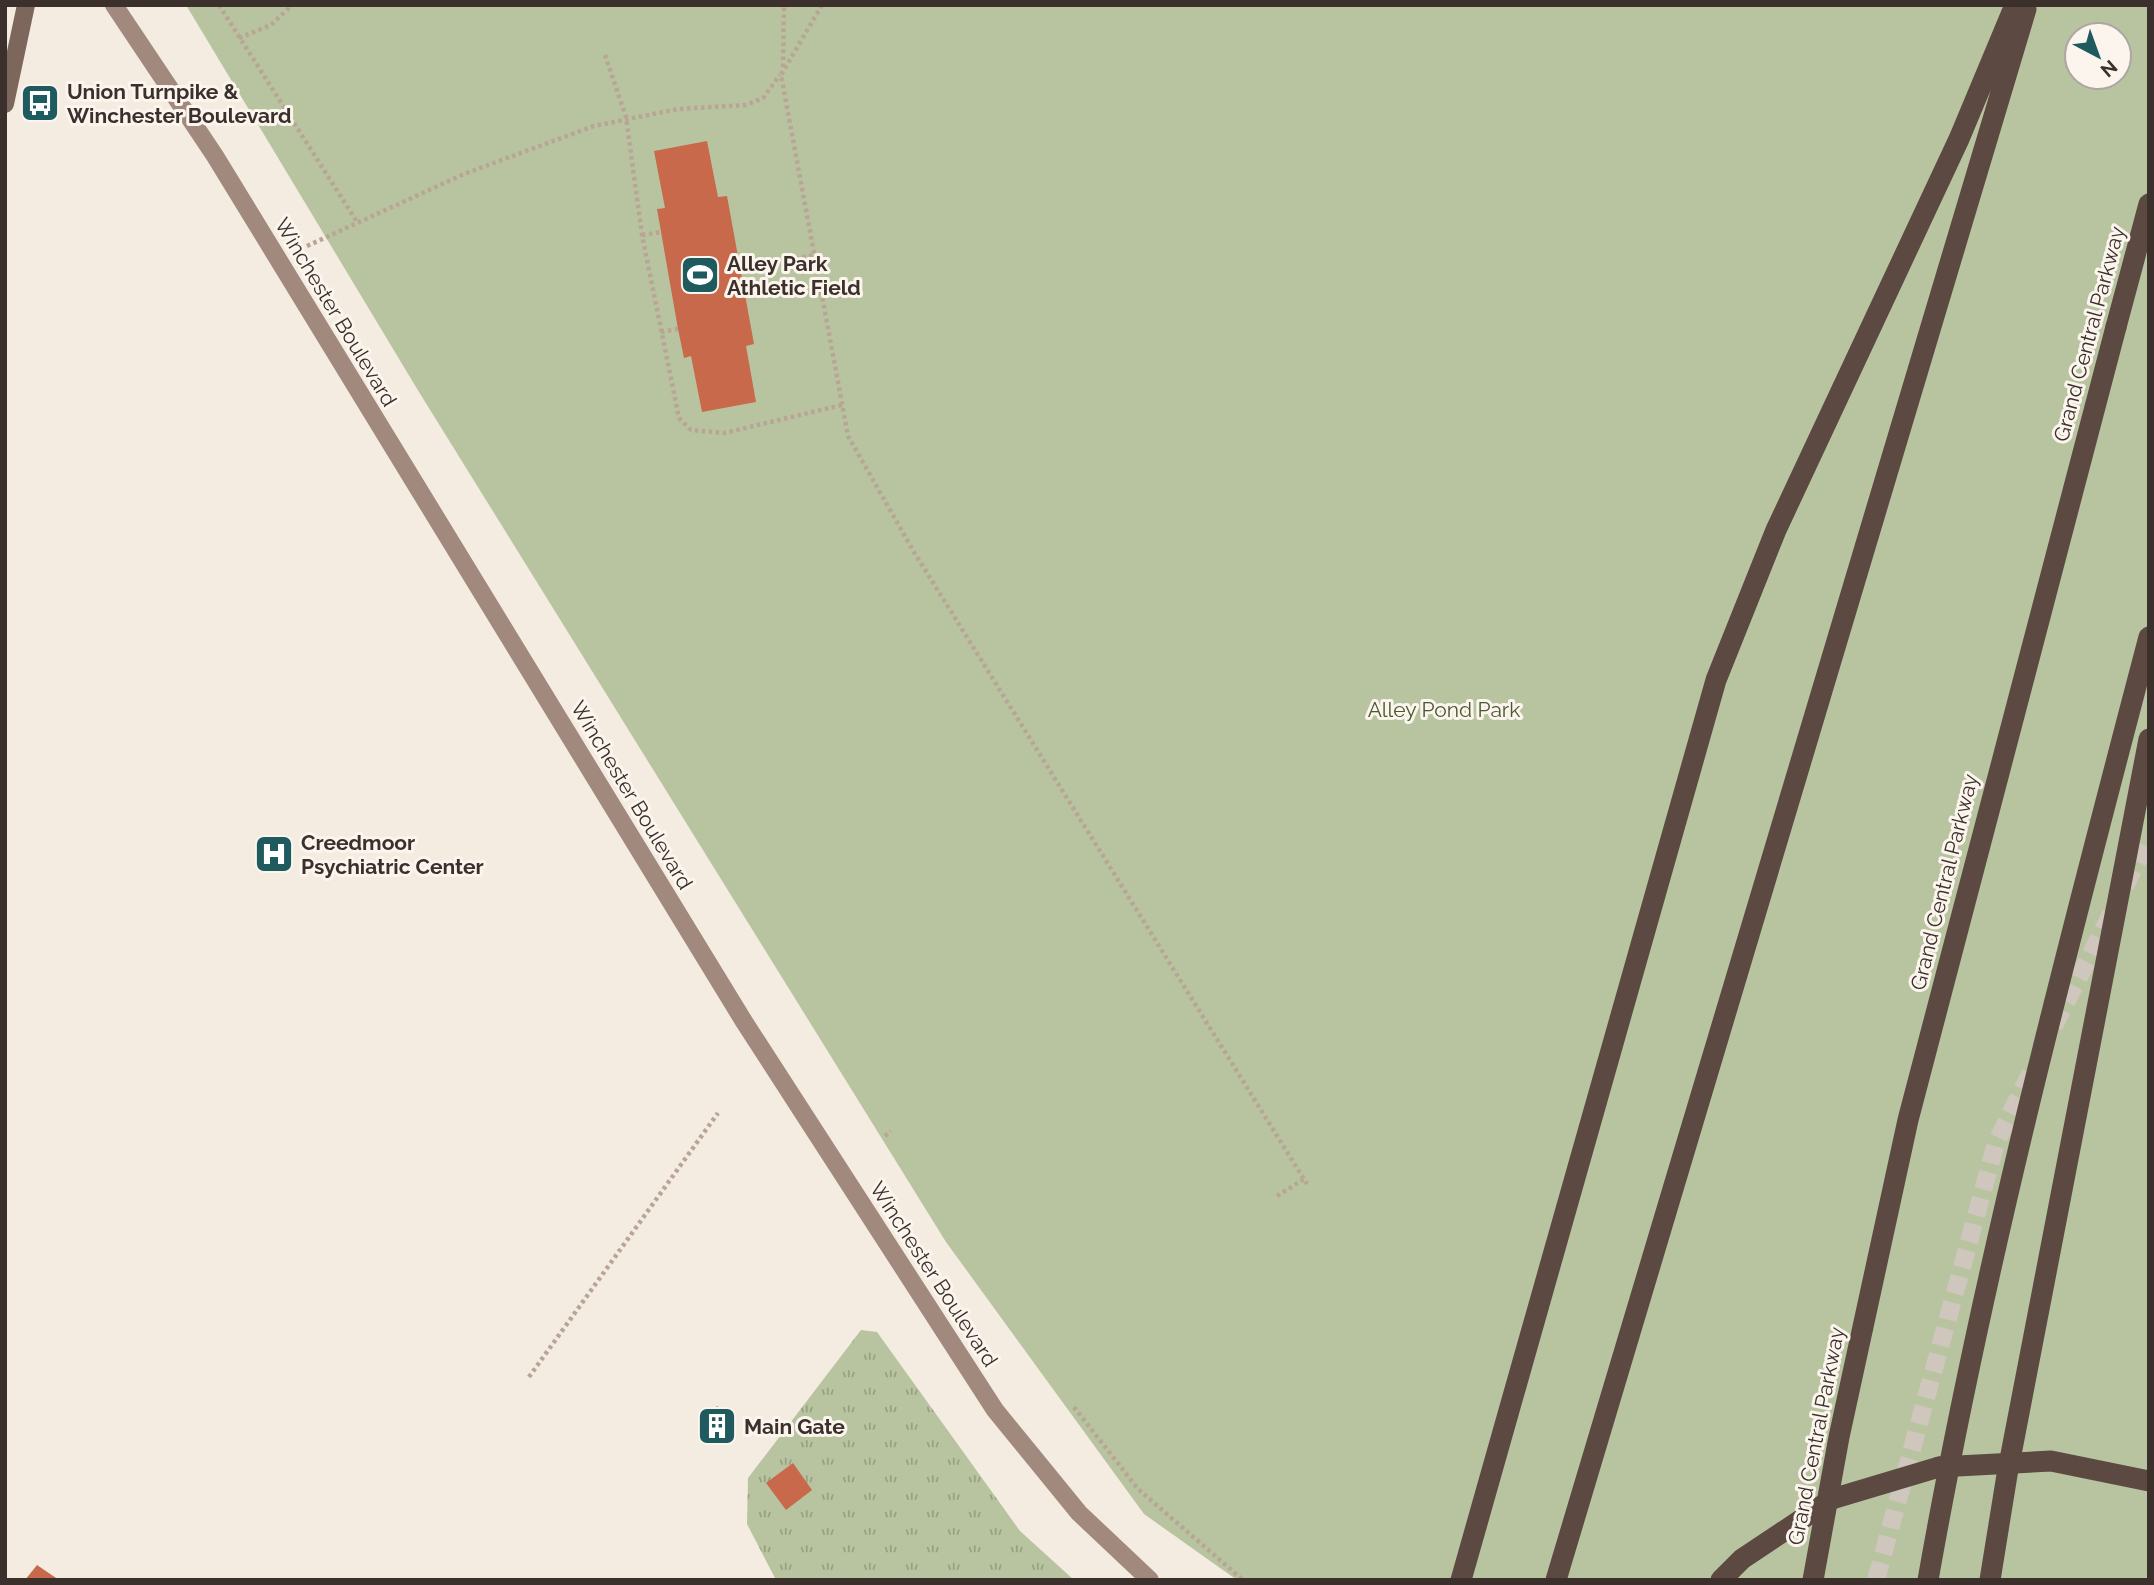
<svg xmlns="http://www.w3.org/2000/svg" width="2154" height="1585" viewBox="0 0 2154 1585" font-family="Raleway,sans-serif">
<defs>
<pattern id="grass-tufts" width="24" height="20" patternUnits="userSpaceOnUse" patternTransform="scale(1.75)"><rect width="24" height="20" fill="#b8c4a0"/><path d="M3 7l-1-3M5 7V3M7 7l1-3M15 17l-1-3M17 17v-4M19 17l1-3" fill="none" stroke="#97a083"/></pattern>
</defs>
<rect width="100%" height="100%" fill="#f4ebe1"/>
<path fill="url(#grass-tufts)" d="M861,1330L877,1332L1020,1531L1074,1580H776L747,1524L748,1478Z"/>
<path fill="#b8c4a0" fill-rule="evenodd" d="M186,5H2149V1580H1237L1144,1514L946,1242L419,392ZM2077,35H2119V77H2077Z"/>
<path fill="#c8694b" d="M707,141L718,197L727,196L754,344L746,346L756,402L702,412L691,356L684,358L678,329L657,209L665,208L654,151Z
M717,1406L736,1420L717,1445L699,1431Z
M793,1463L812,1490L786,1510L766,1483Z
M37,1565L59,1580H25Z"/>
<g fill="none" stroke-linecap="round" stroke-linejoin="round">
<path stroke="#cfc6bd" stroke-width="18" stroke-dasharray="18 9" stroke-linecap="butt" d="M2125,886L2149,839
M2054,1026L2111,914
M1876,1580L1996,1143L2032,1070"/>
<path stroke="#b9a596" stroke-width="4.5" stroke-dasharray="3.5 3.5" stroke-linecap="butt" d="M219,5L357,222
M822,5L781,75L848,436L914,552L1307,1184
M239,38L271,25L292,5
M605,55L626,117L642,235L679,418L691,430L724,433L842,405
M783,67L784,5
M642,235L661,232
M307,246L464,174L594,126L678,109L746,105L763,98L780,75
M740,268L814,255
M661,332L678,329
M885,1136L891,1131
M1277,1196L1304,1179
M529,1377L718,1113
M1074,1407L1138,1489L1243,1580"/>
<path stroke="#a18a7d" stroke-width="18" d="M114,5L215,156L743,1020L995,1410L1079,1513L1150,1580"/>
<path stroke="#7d675c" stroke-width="18" d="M5,104L26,5"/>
<path stroke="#5c4a42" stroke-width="21" d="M2116,327L2149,204
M1939,1467L2051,1461L2149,1481
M1461,1580L1716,680L1776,530L1959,139L2015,5
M1556,1580L2026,9
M1721,1580L1742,1559L1832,1499"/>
<path stroke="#5c4a42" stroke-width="21" d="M1832,1499L1939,1467
M1813,1580L1839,1437L1908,1120L2116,327
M1928,1580C1984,1262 2067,949 2149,637
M1990,1580L2007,1475L2149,739"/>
</g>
<defs>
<g id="bus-square" transform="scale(2.0125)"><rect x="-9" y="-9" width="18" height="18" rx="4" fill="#1f5a5e" stroke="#fbf5ee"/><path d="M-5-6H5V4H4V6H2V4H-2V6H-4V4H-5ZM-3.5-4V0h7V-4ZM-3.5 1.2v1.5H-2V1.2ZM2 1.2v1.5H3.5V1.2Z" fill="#fff"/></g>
<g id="stadium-square" transform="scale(2.0125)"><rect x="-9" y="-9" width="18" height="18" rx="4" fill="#1f5a5e" stroke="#fbf5ee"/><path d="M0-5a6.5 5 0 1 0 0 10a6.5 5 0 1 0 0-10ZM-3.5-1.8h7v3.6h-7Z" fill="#fff"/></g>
<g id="hospital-square" transform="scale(2.0125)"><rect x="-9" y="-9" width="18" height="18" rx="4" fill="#1f5a5e" stroke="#fbf5ee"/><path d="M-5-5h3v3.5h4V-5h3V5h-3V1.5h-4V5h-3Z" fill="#fff"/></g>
<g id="building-square" transform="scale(2.0125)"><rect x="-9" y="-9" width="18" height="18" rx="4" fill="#1f5a5e" stroke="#fbf5ee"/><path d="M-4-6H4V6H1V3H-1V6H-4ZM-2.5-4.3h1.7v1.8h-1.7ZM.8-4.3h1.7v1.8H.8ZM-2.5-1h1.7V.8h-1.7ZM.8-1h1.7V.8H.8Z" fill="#fff"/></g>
</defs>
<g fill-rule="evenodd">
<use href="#bus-square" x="40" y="103"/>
<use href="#stadium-square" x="700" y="275"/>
<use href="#hospital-square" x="274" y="854"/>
<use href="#building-square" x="717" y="1426"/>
</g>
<g text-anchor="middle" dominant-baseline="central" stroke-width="6" stroke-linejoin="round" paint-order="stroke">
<g font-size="21" font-weight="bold" fill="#3b302b" stroke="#fbf5ee" text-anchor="start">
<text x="67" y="91">Union Turnpike &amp;<tspan x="67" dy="24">Winchester Boulevard</tspan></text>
<text x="727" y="263">Alley Park<tspan x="727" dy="24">Athletic Field</tspan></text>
<text x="301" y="842">Creedmoor<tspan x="301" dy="24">Psychiatric Center</tspan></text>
<text x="744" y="1426">Main Gate</text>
</g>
<g font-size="21" fill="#3b302b" stroke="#fbf5ee">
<text transform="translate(336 312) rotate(59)">Winchester Boulevard</text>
<text transform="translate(2089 334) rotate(-75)">Grand Central Parkway</text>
<text transform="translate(632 795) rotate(59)">Winchester Boulevard</text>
<text transform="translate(1944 882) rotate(-76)">Grand Central Parkway</text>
<text transform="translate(934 1274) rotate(57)">Winchester Boulevard</text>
<text transform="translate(1816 1436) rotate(-79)">Grand Central Parkway</text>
</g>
<g font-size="21" fill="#4a5a2e" stroke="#fbf5ee">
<text x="1444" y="709">Alley Pond Park</text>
</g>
</g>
<rect width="2154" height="1585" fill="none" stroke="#3b302b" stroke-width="14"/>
<g transform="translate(2098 56) rotate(139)"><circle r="33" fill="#fbf5ee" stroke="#aea6a0" stroke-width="2"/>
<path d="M0-5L12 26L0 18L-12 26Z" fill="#1f5a5e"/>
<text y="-10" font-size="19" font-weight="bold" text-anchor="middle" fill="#3b302b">N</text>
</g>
</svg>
